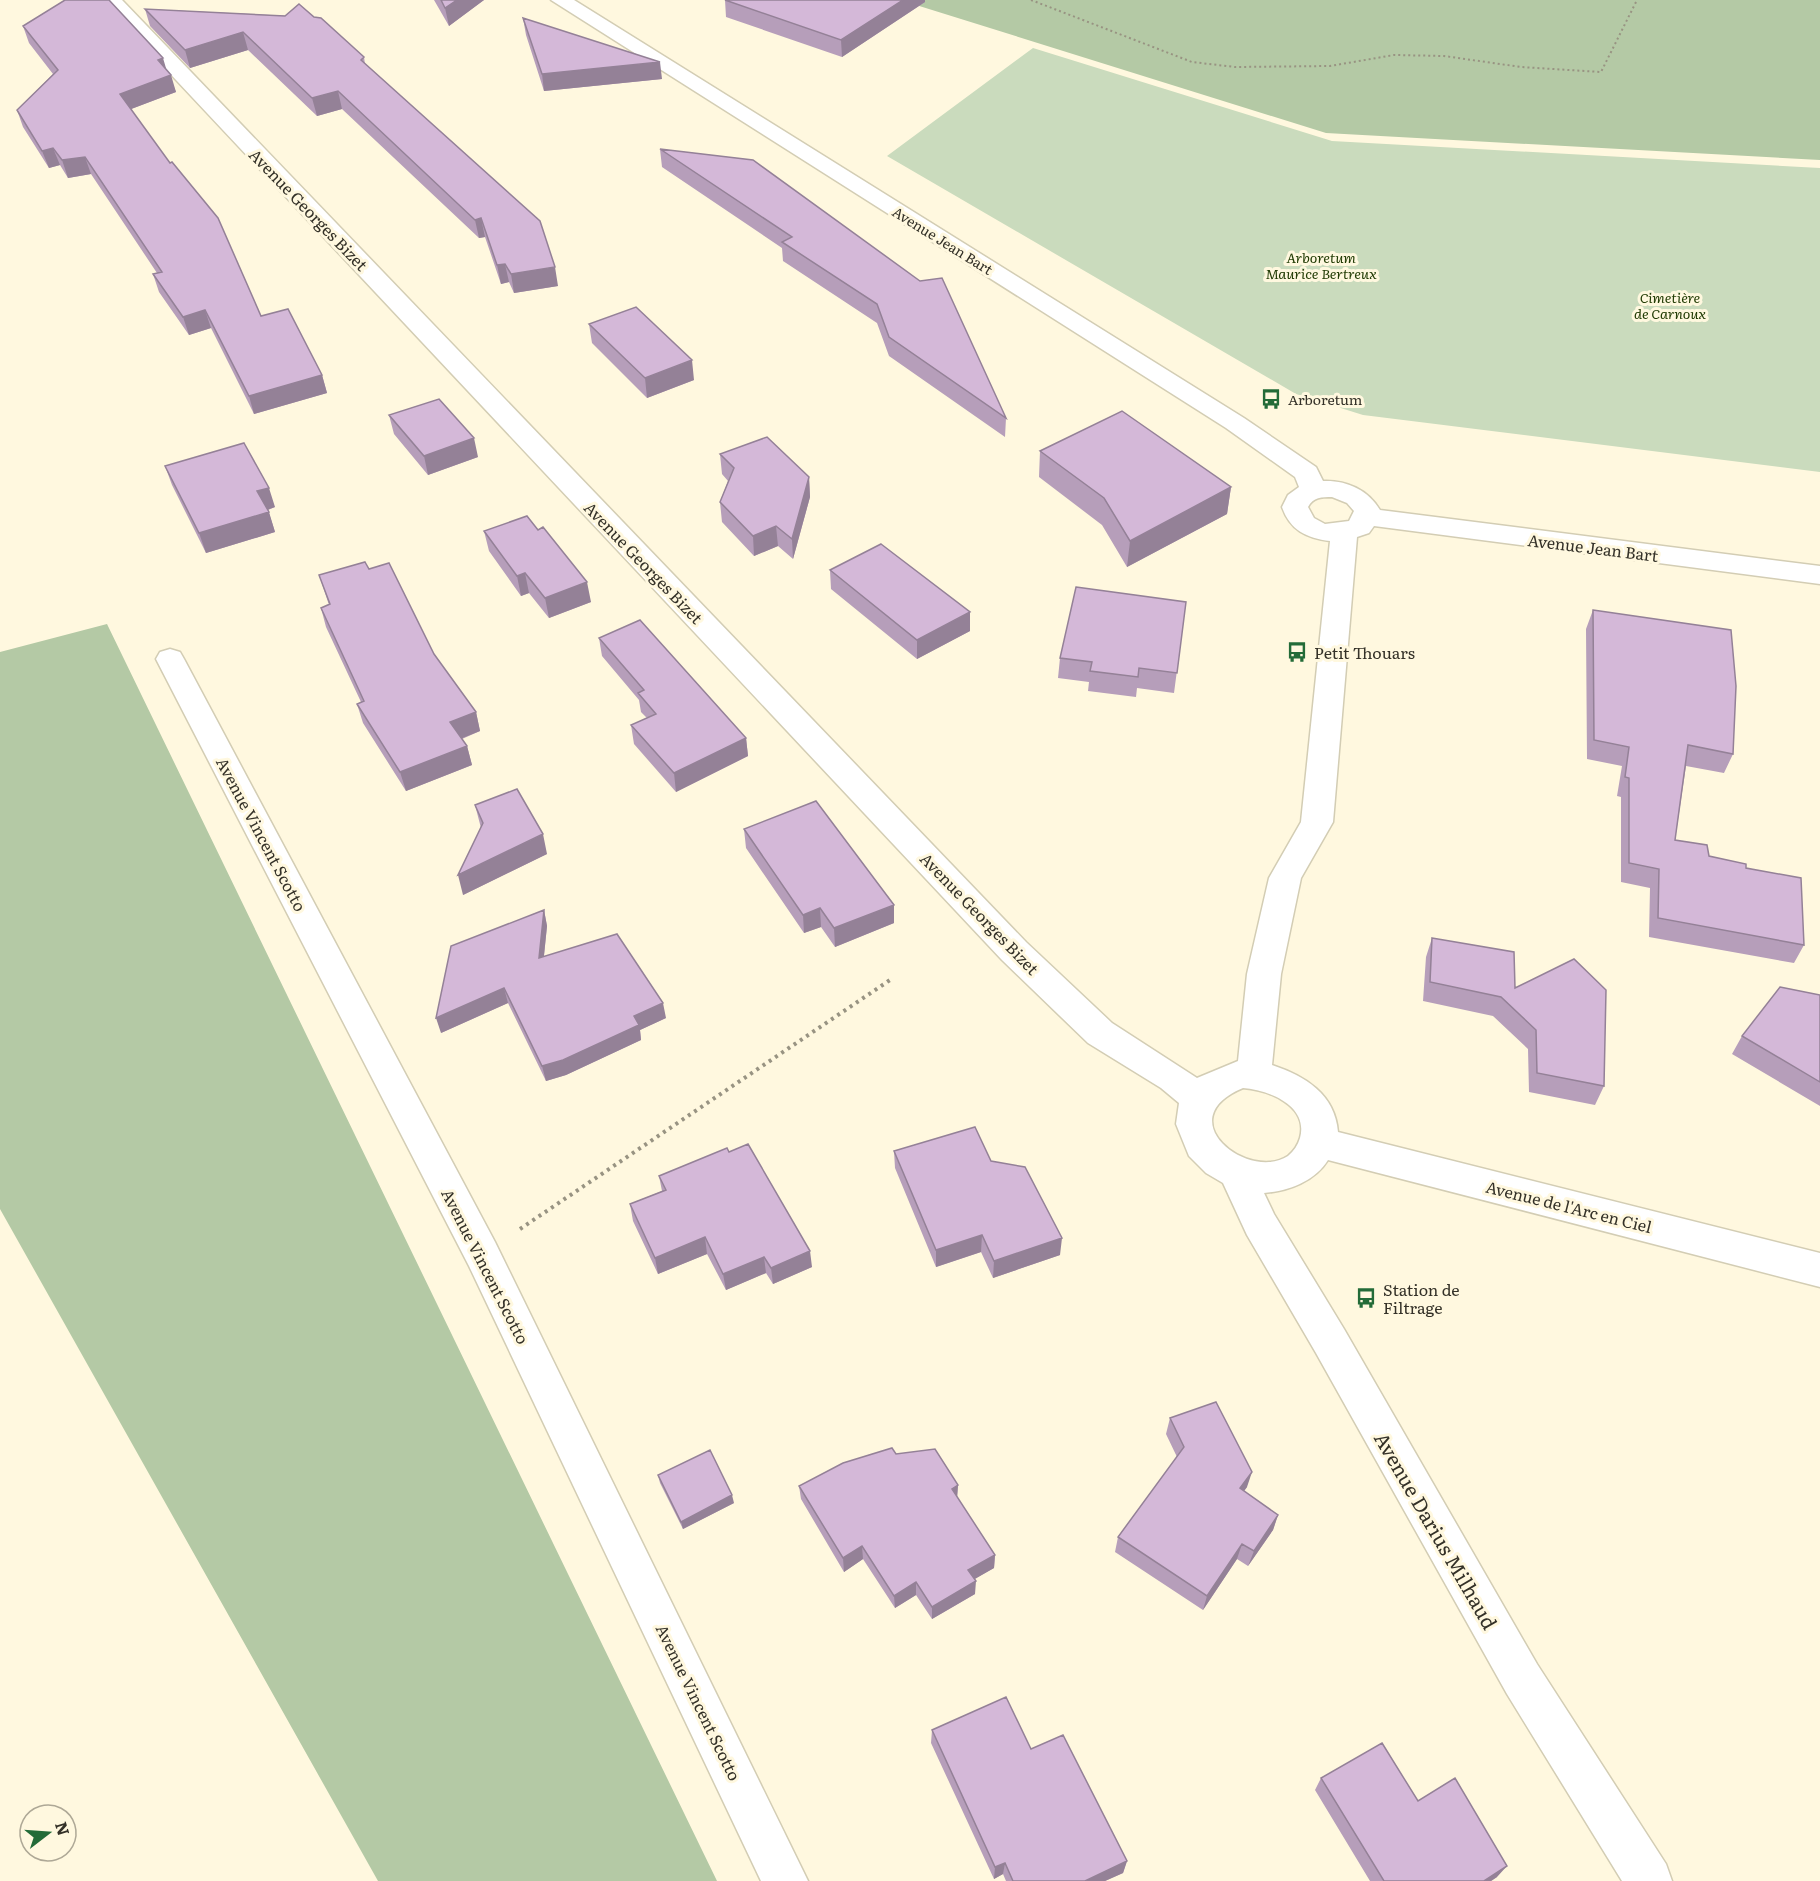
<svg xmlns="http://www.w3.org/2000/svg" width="1820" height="1881" viewBox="0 0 1820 1881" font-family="Literata,serif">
<rect width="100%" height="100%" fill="#fff8df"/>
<path fill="#cadbbd" d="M1033,48L1332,141L1820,168V472L1363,415L1296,394L887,156Z"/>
<path fill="#b4c9a5" d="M900,0H1820V160L1326,133Z
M107,624L717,1881H378L0,1209V652Z"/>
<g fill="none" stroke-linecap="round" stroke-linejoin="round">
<g stroke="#d3cdb4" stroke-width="3">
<path id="minor" d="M101,0H122L1026,942L1112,1023L1197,1078L1238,1061L1247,974L1269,878L1301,822L1330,541C1306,538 1290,530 1282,507L1288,495L1299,487L1295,477L1226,428L551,0H574L1244,418L1316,467L1323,481C1347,480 1368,490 1380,510L1820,566V584L1374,526L1369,533L1357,537L1333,822L1301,878L1281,974L1272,1065C1305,1076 1335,1094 1338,1132L1820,1253V1287L1328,1160C1315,1181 1289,1191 1264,1193L1274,1214L1344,1329L1537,1664L1666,1864L1672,1881H1622L1507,1694L1316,1353L1247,1235L1223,1183L1206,1173L1189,1156L1176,1124L1179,1103L1161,1088L1088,1043L1002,960ZM1332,497L1347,503L1354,511L1349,521L1325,524L1314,518L1308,507C1313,497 1322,497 1332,497ZM1243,1088C1268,1090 1309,1105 1300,1138C1298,1145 1294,1151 1288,1156C1248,1182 1168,1119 1243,1088Z
M170,649L180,652L184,659L495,1242L808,1881H761L469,1266L156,659L160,652Z"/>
</g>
<path stroke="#989382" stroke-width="2" stroke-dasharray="2 3" stroke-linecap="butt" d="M1031,0L1192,62L1235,67L1330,66L1394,55L1444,56L1521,67L1601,72L1637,0"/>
<path stroke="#989382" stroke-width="4" stroke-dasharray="3 4.5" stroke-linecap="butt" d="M520,1229L893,978"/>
<use href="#minor" fill="#fff" fill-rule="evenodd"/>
</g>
<path fill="#b69eba" d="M434,0H484L449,26Z
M725,0L925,2L842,57L726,17Z
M145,9L314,17L364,57L365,64L558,286L514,293L509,282L501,284L485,237L479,238L342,109L317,116L248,50L190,68L150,26Z
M523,18L662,79L544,91L526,35Z
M23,26L167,70L176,92L131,109L261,316L322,375L327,393L254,414L211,328L189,335L159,292L153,274L157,273L91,174L68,178L60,165L49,168L23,127L17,110L53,74L29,43Z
M660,149L753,160L1006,418L1005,437L889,356L877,323L783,261L782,248L662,167Z
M589,324L694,380L647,398L592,343Z
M389,415L478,457L428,475L394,434Z
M1040,451L1231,487L1227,514L1127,567L1102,525L1039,477Z
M720,454L809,477L810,497L793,559L778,546L754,556L722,522L720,502L728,481L722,474Z
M165,466L275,507L268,510L275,532L206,553L172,485Z
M538,530L591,602L549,618L529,593L521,596L489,551L484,531Z
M369,569L434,654L476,712L480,731L462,739L467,746L472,765L406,791L363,723L357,704L361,702L326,627L321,608L329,605L319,575Z
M830,570L970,631L917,659L831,589Z
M1186,602L1174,693L1137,688L1136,697L1088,691L1089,682L1058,678L1060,658Z
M1593,610L1733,754L1724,773L1686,766L1675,840L1709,856L1746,868L1804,945L1794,963L1649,937L1650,888L1621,882V797L1617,796L1622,766L1587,759L1586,629Z
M599,638L746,738L748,756L676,792L634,744L631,725L647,718L641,712L639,700L602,656Z
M475,805L547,854L463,895L481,828Z
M744,829L894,923L835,947L821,927L804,933L746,848Z
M544,910L547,926L544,956L666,1018L640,1030L641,1040L566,1075L546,1081L508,1003L441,1033Z
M1432,938L1515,988L1604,1086L1595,1105L1529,1092L1528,1049L1493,1016L1423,1001L1426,957Z
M1820,995V1106L1732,1054L1742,1036Z
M894,1151L991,1161L1060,1255L993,1278L981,1252L936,1267L895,1168Z
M729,1152L812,1267L773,1284L766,1273L726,1290L707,1254L658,1274L633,1221L630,1204L662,1191L659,1176Z
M1170,1418L1247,1487L1244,1491L1278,1515L1273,1530L1248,1566L1237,1559L1203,1610L1115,1552L1118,1537L1177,1457L1166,1434Z
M896,1454L958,1485L957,1497L995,1555L994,1568L974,1579L975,1594L932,1619L916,1595L895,1608L863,1559L844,1572L801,1499L799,1486Z
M658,1475L734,1503L683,1529L660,1483Z
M932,1730L1031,1749L1127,1861L1123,1873L1105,1881H1006L1003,1874L994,1879L931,1743Z
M1321,1778L1418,1801L1497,1877L1491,1881H1370L1315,1790Z"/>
<path fill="#948197" d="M457,0H484L449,26L445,8Z
M903,0H925V2L842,57L841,40Z
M243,32L248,50L190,68L185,50Z
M163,58L168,75L158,60Z
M660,62L662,79L544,91L542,74Z
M171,75L176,92L126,111L120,94Z
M338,91L342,109L317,116L312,98Z
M53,148L60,165L49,168L42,151Z
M85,157L91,174L68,178L62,160Z
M481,218L485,237L479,238L475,220Z
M505,264L509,282L501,284L497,265Z
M555,267L558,286L514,293L511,274Z
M205,310L211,328L189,335L183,317Z
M692,360L694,380L647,398L645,378Z
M322,375L327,393L254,414L249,396Z
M474,438L478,457L428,475L424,456Z
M809,477L810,497L793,559L792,539Z
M1231,487L1227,514L1127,567L1130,541Z
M269,488L275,507L264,511L257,491Z
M269,512L275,532L206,553L199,533Z
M776,526L778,546L754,556L753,536Z
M525,573L529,593L521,596L517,576Z
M587,582L591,602L549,618L545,598Z
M970,612V631L917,659V640Z
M476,712L480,731L455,741L450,722Z
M746,738L748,756L676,792L674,773Z
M467,746L472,765L406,791L400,772Z
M543,834L547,854L463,895L458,875Z
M894,905V923L835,947L834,928Z
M820,908L821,927L804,933L803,915Z
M544,910L547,926L542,974L539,958Z
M504,988L508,1003L441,1033L436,1018Z
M663,1003L666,1018L640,1030L641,1040L566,1075L546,1081L542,1066L634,1016Z
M982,1235L981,1252L936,1267V1250Z
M705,1237L707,1254L658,1274L655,1258Z
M1062,1238L1060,1255L993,1278L994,1261Z
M810,1251L812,1267L773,1284L771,1268Z
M764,1257L766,1273L726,1290L723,1274Z
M1252,1472L1247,1487L1235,1503L1240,1488Z
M958,1485L957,1499L952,1489Z
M732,1495L734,1503L683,1529L681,1522Z
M1278,1515L1273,1530L1248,1566L1254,1551Z
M1242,1544L1237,1559L1203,1610L1207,1596Z
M862,1546L863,1559L844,1572L843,1558Z
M995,1555L994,1568L968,1583V1570Z
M976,1581L975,1594L932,1619V1607Z
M916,1582V1595L895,1608L894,1596Z
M1127,1861L1123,1873L1105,1881H1085Z
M1005,1863L1003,1874L994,1879L995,1867Z
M1507,1866L1497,1877L1491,1881H1484Z"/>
<path fill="#d4b8d8" stroke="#948197" stroke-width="1.5" d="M65,0H109L163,58L158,60L171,75L120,94L170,163L172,162L218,218L261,316L288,309L322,375L249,396L205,310L183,317L153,274L162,272L85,157L62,160L53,148L42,151L17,110L58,70L23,26Z
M441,0H457L445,8Z
M725,0H903L841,40Z
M299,4L314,17L321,18L364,57L361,60L540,221L555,267L511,274L505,264L497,265L481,218L475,220L338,91L312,98L243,32L185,50L145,9L285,16Z
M523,18L660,62L542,74Z
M660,149L753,160L920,281L942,278L1006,418L889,337L877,304L782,242L792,237Z
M636,307L692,360L645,378L589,324Z
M439,399L474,438L424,456L389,415Z
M1122,411L1231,487L1130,541L1104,498L1040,451Z
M767,437L809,477L792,539L776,526L753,536L720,502L734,468L720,454Z
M244,443L269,488L257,491L269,512L199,533L165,466Z
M527,516L538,530L543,527L587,582L545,598L525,573L517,576L484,531Z
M881,544L970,612L917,640L830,570Z
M365,562L369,569L389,563L434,654L476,712L450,722L467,746L400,772L357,704L364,701L321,608L330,604L319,575Z
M1076,587L1186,602L1177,673L1139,668L1138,677L1090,671L1092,662L1060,658Z
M1593,610L1731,630L1736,686L1733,754L1688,745L1675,840L1707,845L1709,856L1746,864V868L1801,878L1804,945L1658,918L1659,869L1629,863V778L1625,777L1629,747L1594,740Z
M640,620L746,738L674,773L631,725L656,714L638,693L644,690L599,638Z
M517,789L543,834L458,875L483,823L475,805Z
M816,801L894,905L834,928L820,908L803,915L744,829Z
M544,910L539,958L617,934L663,1003L634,1016L639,1025L563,1060L542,1066L504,988L436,1018L451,946Z
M1432,938L1514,952L1515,988L1574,959L1606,990L1604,1086L1537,1073L1536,1030L1501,997L1430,982Z
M1780,987L1820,995V1082L1742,1036Z
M975,1127L991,1161L1025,1167L1062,1238L994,1261L982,1235L936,1250L894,1151Z
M748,1144L810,1251L771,1268L764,1257L723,1274L705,1237L655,1258L630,1204L666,1190L659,1176L727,1148L729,1152Z
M1216,1402L1252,1472L1240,1488L1278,1515L1254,1551L1242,1544L1207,1596L1118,1537L1184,1447L1170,1418Z
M892,1448L896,1454L935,1449L958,1485L952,1489L995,1555L968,1570L976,1581L932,1607L916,1582L894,1596L862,1546L843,1558L799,1486L843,1463Z
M710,1450L732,1495L681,1522L658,1475Z
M1006,1697L1031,1749L1063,1735L1127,1861L1085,1881H1013L1005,1863L995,1867L932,1730Z
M1382,1743L1418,1801L1455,1778L1507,1866L1484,1881H1384L1321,1778Z"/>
<defs>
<g id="bus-bare" transform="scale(1.62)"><path d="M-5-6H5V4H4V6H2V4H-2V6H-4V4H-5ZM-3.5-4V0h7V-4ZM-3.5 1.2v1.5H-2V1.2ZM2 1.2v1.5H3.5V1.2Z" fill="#236b38" stroke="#fff8df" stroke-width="2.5" paint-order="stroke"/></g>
</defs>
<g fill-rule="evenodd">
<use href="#bus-bare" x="1271" y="399"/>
<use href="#bus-bare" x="1297" y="652"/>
<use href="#bus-bare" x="1366" y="1298"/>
</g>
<g text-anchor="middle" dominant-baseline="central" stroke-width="6" stroke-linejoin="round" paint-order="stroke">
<g font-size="14" fill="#343128" stroke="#fff8df">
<text transform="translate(943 240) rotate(32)">Avenue Jean Bart</text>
</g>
<g font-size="14" font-style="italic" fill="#223c05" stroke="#fff8df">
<text x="1321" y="257">Arboretum<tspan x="1321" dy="16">Maurice Bertreux</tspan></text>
<text x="1670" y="297">Cimetière<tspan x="1670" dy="16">de Carnoux</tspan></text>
</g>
<g font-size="14" fill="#343128" stroke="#fff8df" text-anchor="start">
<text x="1288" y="399">Arboretum</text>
</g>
<g font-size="16" fill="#343128" stroke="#fff8df">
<text transform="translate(309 209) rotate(46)">Avenue Georges Bizet</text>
<text transform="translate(1593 547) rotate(7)">Avenue Jean Bart</text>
<text transform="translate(644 562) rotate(46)">Avenue Georges Bizet</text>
<text transform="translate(262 834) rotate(62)">Avenue Vincent Scotto</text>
<text transform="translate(980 913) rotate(46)">Avenue Georges Bizet</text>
<text transform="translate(1569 1206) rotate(14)">Avenue de l'Arc en Ciel</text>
<text transform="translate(486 1266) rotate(63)">Avenue Vincent Scotto</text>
<text transform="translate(699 1702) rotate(64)">Avenue Vincent Scotto</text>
</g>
<g font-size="16" fill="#343128" stroke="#fff8df" text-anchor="start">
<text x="1314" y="652">Petit Thouars</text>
<text x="1383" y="1289">Station de<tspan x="1383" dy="18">Filtrage</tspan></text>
</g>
<g font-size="20" fill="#343128" stroke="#fff8df">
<text transform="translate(1437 1530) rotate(60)">Avenue Darius Milhaud</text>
</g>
</g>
<g transform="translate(48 1833) rotate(73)"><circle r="28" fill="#fff8df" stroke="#aea896" stroke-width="1.5"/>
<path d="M0-4.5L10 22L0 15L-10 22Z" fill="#236b38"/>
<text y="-9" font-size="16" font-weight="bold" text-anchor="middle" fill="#343128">N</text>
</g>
</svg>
